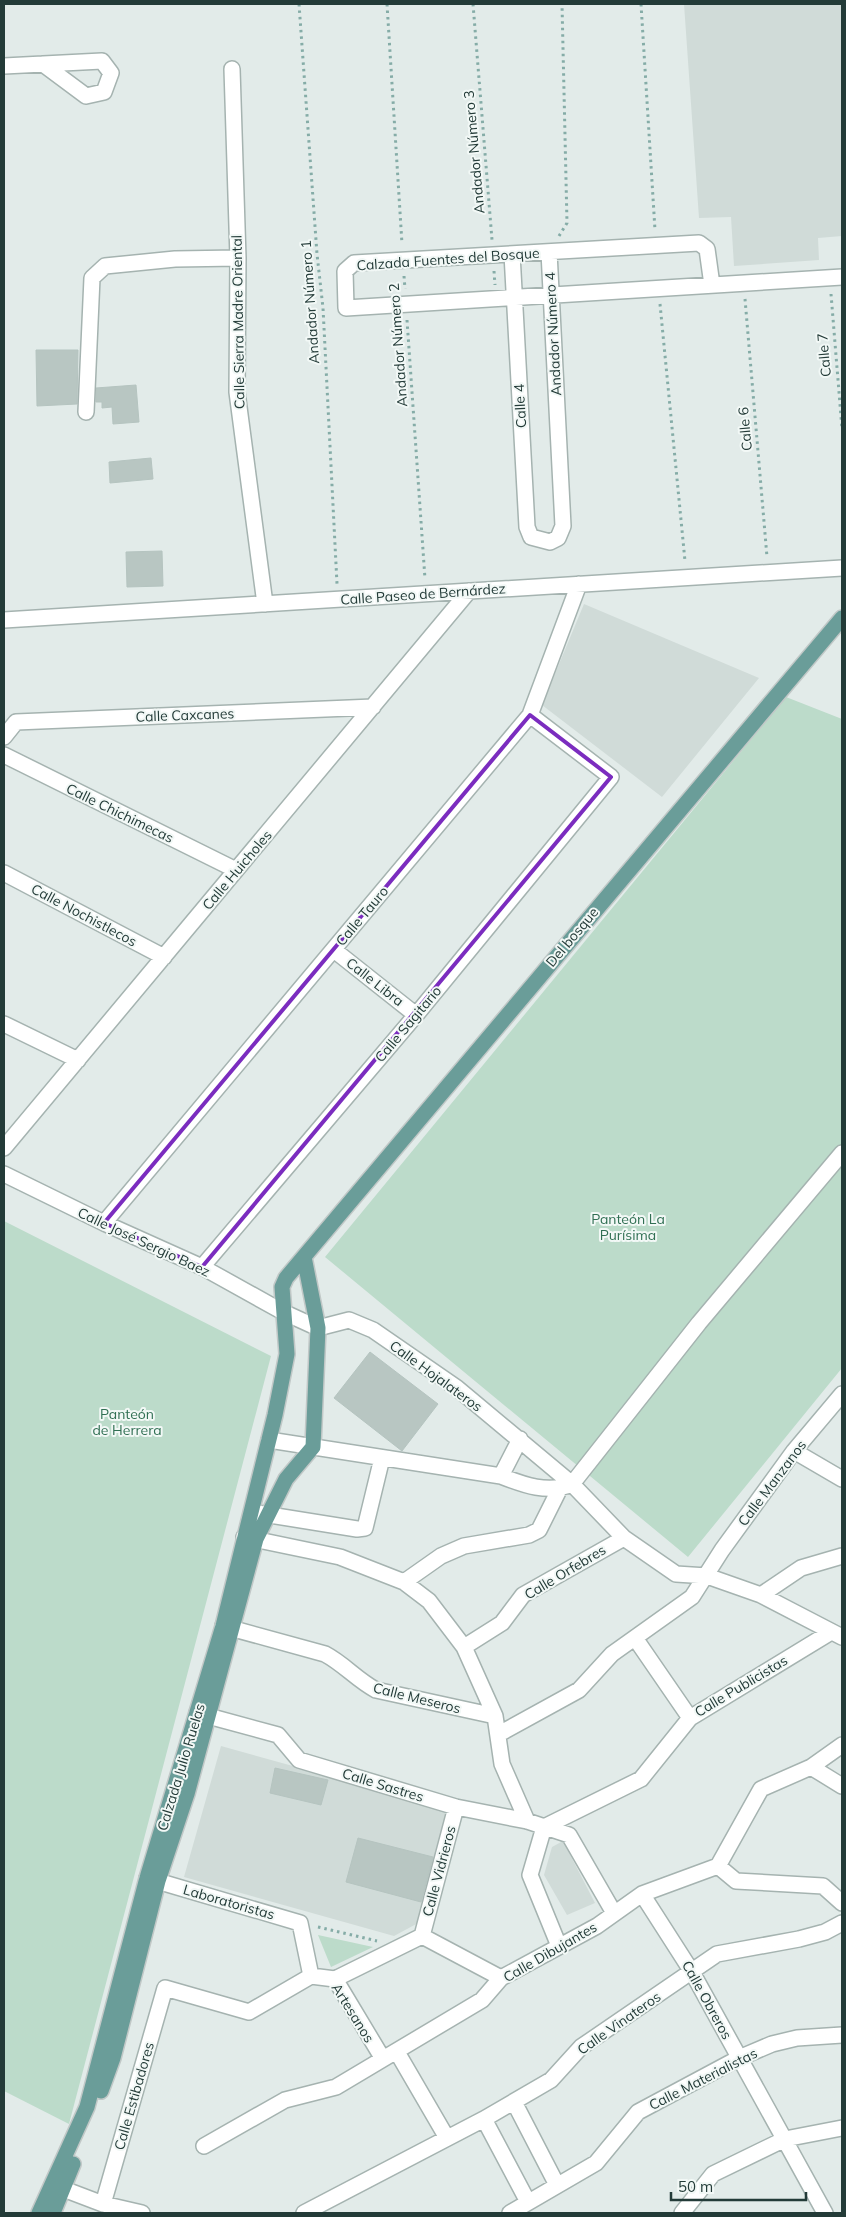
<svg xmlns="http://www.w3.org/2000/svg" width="846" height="2217" viewBox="0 0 846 2217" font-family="Mulish,sans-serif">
<rect width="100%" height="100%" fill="#e2ebe9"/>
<path fill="#d0dbd8" d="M684,4H842V236L818,238L819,260L734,266L731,217L699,218Z
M584,604L759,678L662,797L542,705Z
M221,1746L451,1810L420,1922L394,1936L184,1877Z
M563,1841L595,1903L567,1915L544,1875L552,1847Z"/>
<path fill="#bcdbca" d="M786,697L842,719V1368L688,1557L325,1257Z
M4,1221L271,1356L69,2124L4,2091Z
M318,1935L373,1947L331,1967Z"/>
<path fill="#b8c6c2" stroke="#b5c4c0" d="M36,350H78L77,404L37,406Z
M136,385L139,422L113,424L112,407L102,408V402H96V388Z
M151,458L153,479L110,483L109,462Z
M162,551L163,586L127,587L126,552Z
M370,1352L438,1404L402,1451L334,1398Z
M275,1768L328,1780L321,1805L270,1793Z
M358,1838L433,1857L421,1902L346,1882Z"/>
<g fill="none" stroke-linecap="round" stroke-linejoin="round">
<g stroke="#a5b3b0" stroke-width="18">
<path id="minor" d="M4,66L102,61L111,73L104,92L86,96L43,64
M232,69L238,258L237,392L265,604
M512,254L527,527L531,537L550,542L558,538L563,526L549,252
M712,285L707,249L699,243L354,263L345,271L346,308L842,277
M86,412L92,278L105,266L175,259L238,258
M4,620L842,568
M4,737L16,722L373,707
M4,755L236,870
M4,873L164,957
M334,950L416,1015
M4,1024L78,1060
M4,1148L469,591
M4,1174L104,1223L202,1267L283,1312L318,1328L349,1320L373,1330L457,1388L572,1484L624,1538L676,1574L707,1576L761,1595L842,1637
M104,1223L530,715L579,584
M202,1267L416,1015L611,777L530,715
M269,1440L501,1476C524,1485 548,1494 572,1484L699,1323L842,1153
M794,1451L842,1479
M501,1476L520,1439
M257,1513L357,1529L365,1528L382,1458
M244,1537L340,1557L404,1582L429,1601L464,1647L495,1716L502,1764L527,1821
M404,1582L441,1556L464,1546L529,1535L539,1530L559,1490
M761,1595L801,1568L842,1556
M223,1626L325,1654C344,1664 357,1680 376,1690L495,1716
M635,1638L690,1718
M464,1647L502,1623L523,1595L624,1538
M197,1713L278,1735L299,1760L456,1807L527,1821L569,1835L614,1913
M499,1734L579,1690L612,1654L692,1597L722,1550L794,1451L842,1394
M811,1767L842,1745
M718,1866L736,1881L823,1886L842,1903
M147,1878L300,1923L311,1976L335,1979
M642,1894L692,1972L825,2213
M422,1936L456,1807
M422,1936L501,1978
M559,1946L530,1875L544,1827L641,1779L690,1718L831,1632
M335,1979L422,1936
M335,1979L383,2059
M397,2052L447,2138
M514,2102L557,2185
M484,2119L528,2202
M204,2146L285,2100L336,2087L482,2000L501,1978L597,1926L642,1894L718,1866L761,1789L811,1767L842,1786
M53,2185L103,2204L142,2213
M103,2204L165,1988L249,2012L311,1976
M304,2213L484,2119L551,2080L581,2047L717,1954L799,1939L825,1932L842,1923
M510,2213L596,2163L638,2112L739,2058L772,2044L797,2038L842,2035
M682,2213L713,2174L785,2139L842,2128"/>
</g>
<g stroke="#c1c8c7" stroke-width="18">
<path id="major" d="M101,2091L113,2058L158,1881L187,1794L256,1539L286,1479L313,1447L318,1328L304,1257
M39,2213L87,2107L147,1878L223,1626L275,1415L287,1354L282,1287L286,1278L842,618
M53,2213L73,2164"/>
</g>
<path stroke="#85aca7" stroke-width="3" stroke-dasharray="2.5 4" stroke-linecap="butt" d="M299,4L317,254L323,308L337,584
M387,4L402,244
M473,4L492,240
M641,4L655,230
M559,236L567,223L562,4
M494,271L495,285
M404,276L405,289
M831,294L842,429
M745,299L767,557
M660,304L685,561
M407,320L425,579
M318,1927L377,1941"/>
<use href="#minor" stroke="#fff" stroke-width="15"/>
<use href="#major" stroke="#6a9d99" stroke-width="15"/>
</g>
<path fill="none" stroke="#7b2cbf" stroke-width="4" stroke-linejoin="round" d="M530,715L611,777L202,1267L104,1223Z"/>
<g text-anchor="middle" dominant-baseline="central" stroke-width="4" stroke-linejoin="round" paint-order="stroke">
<g font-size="14" fill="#233b38" stroke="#f2f8f6">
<text transform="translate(474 152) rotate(-95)">Andador Número 3</text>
<text transform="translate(448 259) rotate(-4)">Calzada Fuentes del Bosque</text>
<text transform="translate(310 302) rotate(-94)">Andador Número 1</text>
<text transform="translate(238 322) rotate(-91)">Calle Sierra Madre Oriental</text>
<text transform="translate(553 334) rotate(-93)">Andador Número 4</text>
<text transform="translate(398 345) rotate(-94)">Andador Número 2</text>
<text transform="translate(824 355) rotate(-95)">Calle 7</text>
<text transform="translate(520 406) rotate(-93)">Calle 4</text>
<text transform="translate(745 429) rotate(-95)">Calle 6</text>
<text transform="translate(423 594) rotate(-4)">Calle Paseo de Bernárdez</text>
<text transform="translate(185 715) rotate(-2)">Calle Caxcanes</text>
<text transform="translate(120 813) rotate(26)">Calle Chichimecas</text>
<text transform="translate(237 870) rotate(-50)">Calle Huicholes</text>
<text transform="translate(84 915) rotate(28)">Calle Nochistlecos</text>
<text transform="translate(362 916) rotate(-50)">Calle Tauro</text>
<text transform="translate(572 937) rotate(-50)">Del bosque</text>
<text transform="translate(375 982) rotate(38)">Calle Libra</text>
<text transform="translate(408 1024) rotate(-50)">Calle Sagitario</text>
<text transform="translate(144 1242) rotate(25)">Calle José Sergio Baez</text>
<text transform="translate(436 1376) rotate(36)">Calle Hojalateros</text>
<text transform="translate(772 1483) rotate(-53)">Calle Manzanos</text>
<text transform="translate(565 1572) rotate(-31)">Calle Orfebres</text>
<text transform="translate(741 1686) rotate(-31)">Calle Publicistas</text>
<text transform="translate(417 1698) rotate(14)">Calle Meseros</text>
<text transform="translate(181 1767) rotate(-73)">Calzada Julio Ruelas</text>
<text transform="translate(383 1785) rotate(17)">Calle Sastres</text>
<text transform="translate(439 1871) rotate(-75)">Calle Vidrieros</text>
<text transform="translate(229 1902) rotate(16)">Laboratoristas</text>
<text transform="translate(550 1952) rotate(-30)">Calle Dibujantes</text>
<text transform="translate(707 2000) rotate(61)">Calle Obreros</text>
<text transform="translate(353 2013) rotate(58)">Artesanos</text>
<text transform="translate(619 2023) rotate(-35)">Calle Vinateros</text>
<text transform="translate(703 2079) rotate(-27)">Calle Materialistas</text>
<text transform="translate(134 2096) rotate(-74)">Calle Estibadores</text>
</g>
<g font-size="14" fill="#306f53" stroke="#f2f8f6">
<text x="628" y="1219">Panteón La<tspan x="628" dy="16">Purísima</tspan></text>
<text x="127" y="1414">Panteón<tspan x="127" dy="16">de Herrera</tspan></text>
</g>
</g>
<rect width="846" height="2217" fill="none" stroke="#233b38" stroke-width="10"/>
<path d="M671 2192v8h135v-8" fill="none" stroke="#233b38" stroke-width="2.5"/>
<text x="678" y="2192" font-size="15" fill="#233b38" stroke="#f2f8f6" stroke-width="4" paint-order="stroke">50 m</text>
</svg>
